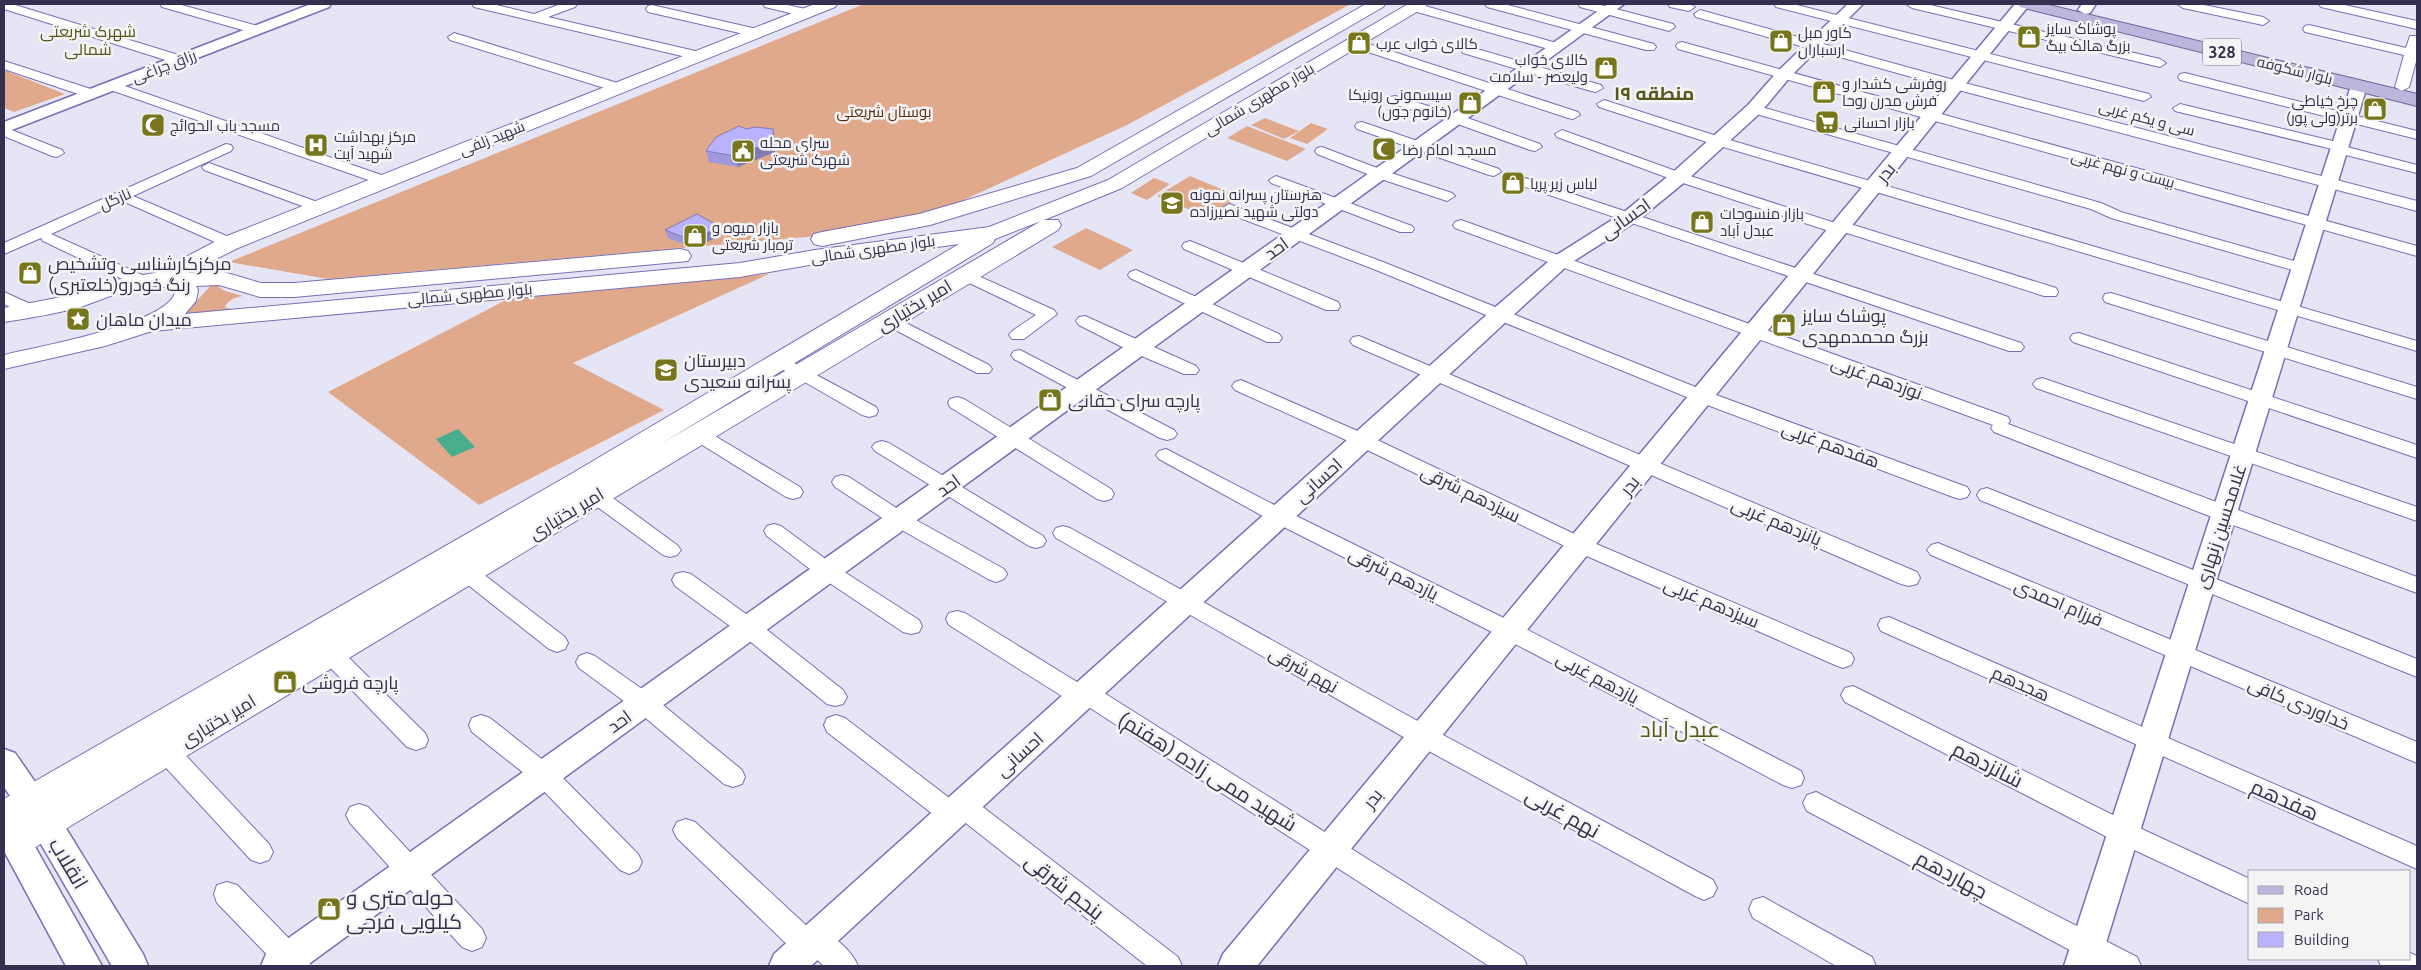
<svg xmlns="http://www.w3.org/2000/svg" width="2421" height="970" viewBox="0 0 2421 970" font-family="Ubuntu,Cairo,sans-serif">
<rect width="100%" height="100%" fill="#e6e5f5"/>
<path fill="#e0a98c" d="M864,4H1351L1127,125L953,205L829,235L328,279L229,262Z
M4,70L65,94L14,112L4,108Z
M1265,118L1299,131L1284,139L1251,125Z
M1311,123L1328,129L1307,144L1290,138Z
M1247,126L1306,149L1287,161L1227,138Z
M1190,176L1240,197L1207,217L1157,196Z
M1154,178L1170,184L1147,200L1131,193Z
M1086,228L1133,250L1100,270L1052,247Z
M769,274L573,363L664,410L479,505L328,392L508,299Z
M213,283L225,291L243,296C236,297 228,300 225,307L230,309L173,316L194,304Z"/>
<path fill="#49ae8d" d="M458,429L475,447L452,457L436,439Z"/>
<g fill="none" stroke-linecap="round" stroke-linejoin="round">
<g stroke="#796fb7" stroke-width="2">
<path id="minor" d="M4,4H12L185,57L186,60L180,64L175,63L4,9Z
M160,4H178L261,27L263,30L261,33H253L162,7Z
M472,4H492L534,14L561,4H577L575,7L548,17L704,53L705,56L699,60L474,7Z
M763,4H783L810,10L812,13L806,17L765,7Z
M1410,4H1418L1560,44L1562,47L1560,50H1552L1410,10L1408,7Z
M1485,4H1504L1654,44L1656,47L1654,50H1646L1487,7Z
M1578,4H1597L1673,24L1675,27L1669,31L1580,7Z
M1668,4H1690L1695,7L1689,11L1670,7Z
M1774,4H1793L2149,94L2151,97L2144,101L1776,7Z
M1906,4H1926L2160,59L2166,63L2160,67L1912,8Z
M2177,4H2199L2263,17L2269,21L2263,25L2183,8Z
M2319,4H2340L2417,21V29L2321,7Z
M652,5L757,29L763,33L757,37L648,12L646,9L648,6Z
M1700,10L1961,82L2417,201V211L1951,88L1696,17L1694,14Z
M2309,25L2406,48L2410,36H2417V58L2409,87L2402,91L2395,87L2404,55L2305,32L2303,29L2305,26Z
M454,33L624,85L626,88L619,92L614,91L450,40L448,37Z
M1354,39L1578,112L1580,115L1573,119L1568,118L1350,46L1348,43Z
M1682,42L2417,246V256L1678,49L1676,46L1678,43Z
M1467,46L1601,85L1603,88L1596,92L1591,91L1463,53L1461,50L1463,47Z
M4,61L97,91L99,94L92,98L87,97L4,69Z
M2185,73L2417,131V139L2180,80L2178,77L2180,74Z
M113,82L390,178L392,181L385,185L380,184L108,89L106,86Z
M1395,96L1462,116L1540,144L1542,147L1535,151L1530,150L1452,122L1390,103L1388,100L1390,97Z
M1604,100L1723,138L2417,341V351L1713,144L1599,107L1597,104Z
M2180,104L2345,144L2347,147L2417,165V173L2334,152L2332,149L2175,111L2173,108Z
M1754,105L2101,203L2121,212L2308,265L2310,268L2308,271H2296L2111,218L2091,209L1749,112L1747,109L1749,106Z
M1362,122L1499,169L1501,172L1494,176L1489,175L1357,129L1355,126L1357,123Z
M4,127L62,150L64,153L57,157L52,156L4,136Z
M1562,130L1684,174L1835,223H1847L2056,288L2058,292L2056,296H2044L1844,232H1832L1674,180L1557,137L1555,134Z
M226,144L231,145L233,148L231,151L133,196L236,240L238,243L236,246H224L127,203L125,200L51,234L147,277L149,281L147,285H135L43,241L41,238L4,254V243Z
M1322,147L1385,171L1452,193L1455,196L1447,201L1375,177L1317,154L1315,151L1317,148Z
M209,163L323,204L326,207L323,210H313L204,170L202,167Z
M1513,174L2021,343L2024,347L2021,351H2009L1508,181L1506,178L1508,175Z
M1276,176L1412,226L1414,229L1412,232H1400L1271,183L1269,180Z
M1229,204L1383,262L1708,392L1967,487L1970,492L1967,497L1960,499L1953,497L1694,400L1371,268L1224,212L1221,209Z
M1461,220L2008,417L2010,421L2008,424L2417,577V593L2217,519L1994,432L1991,428L1993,425L1455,228L1453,225L1455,222Z
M1190,241L1338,302L1340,306L1338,310H1326L1184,249L1182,246L1184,243Z
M965,270L1054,310L1057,314L1024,339H1012L1009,335L1012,331L1036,315L959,278L957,275L959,272Z
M1136,270L1279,334L1282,338L1279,342H1267L1130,278L1128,275L1130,272Z
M4,292L37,307L40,311L37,315H25L4,304Z
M2111,293L2417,387V399L2105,302L2103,298L2105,294Z
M890,315L989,365L992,369L989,373H977L884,324L881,320L884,316Z
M1085,316L1196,366L1199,370L1196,374H1184L1132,352L1079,325L1076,321L1079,317Z
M2079,333L2417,445V458L2073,342L2070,338L2073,334Z
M1359,336L1917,572L1920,578L1917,584L1909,586L1901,584L1353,345L1350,341L1353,337Z
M1020,350L1174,430L1177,434L1174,438L1167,440L1160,438L1014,359L1011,355L1014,351Z
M781,356L876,407L878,411L876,415L869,417L862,415L775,365L772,361L775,357Z
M2042,378L2417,507V521L2036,388L2033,384L2036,380Z
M1241,380L1369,436L1587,540L1851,653L1854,659L1851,665L1843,668L1835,665L1573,550L1355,444L1235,390L1232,386L1235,382Z
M957,397L964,399L1111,489L1114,494L1111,499L1104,501L1097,499L950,407L948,403L950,399Z
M698,428L705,430L800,487L803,492L800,497L793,499L786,497L691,438L688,434L691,430Z
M882,441L889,443L1043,536L1046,541L1043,546L1036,548L1029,546L875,451L872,447L875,443Z
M1166,449L1286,511L1518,625L1801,771L1804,778L1801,785L1792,788L1783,785L1502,637L1272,521L1159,459L1156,455L1159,451Z
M842,475L849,477L907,515L1004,569L1007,574L1004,579L996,582L988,579L893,525L835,487L832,482L835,477Z
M595,488L602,490L677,545L681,550L677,555L670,557L663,555L588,500L585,495L588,490Z
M1987,488L2417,659V677L1980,500L1977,495L1980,490Z
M774,524L781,526L835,566L919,620L922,626L919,632L911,634L903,632L819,576L767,536L764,531L767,526Z
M1063,526L1070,528L1432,729L1713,880L1717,888L1713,896L1704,900L1695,896L1414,743L1056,538L1053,533L1056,528Z
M1938,543L2417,742V763L1931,555L1927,550L1931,545Z
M466,564L474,567L565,637L568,643L565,649L557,652L549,649L458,577L455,572L458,567Z
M683,572L691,574L757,622L843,690L847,697L843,704L835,706L827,704L741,634L675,586L672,580L675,574Z
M957,611L965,613L1082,685L1093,686L1523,957L1527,966H1489L1084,704L1073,703L949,625L946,619L949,613Z
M1889,617L2417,846V869L1881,631L1878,625L1881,619Z
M330,644L338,647L425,733L428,740L425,747L416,750L407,747L322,659L319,653L322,647Z
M587,653L595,656L652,696L742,770L745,777L742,784L733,787L724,784L636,710L579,668L576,662L579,656Z
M1853,686L2133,825L2250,879V904L2115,841L1845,702L1841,695L1845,688Z
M481,715L490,718L553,768L638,854L642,862L638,870L629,874L620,870L535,782L472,732L469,725L472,718Z
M836,715L845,718L952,800L962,795L971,798L1178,957L1182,966H1147L962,820L952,825L943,822L827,732L824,725L827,718Z
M166,741L175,744L269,844L273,852L269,860L260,863L251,860L157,758L154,751L157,744Z
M1816,792L2137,957L2141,966H2100L1807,811L1803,803L1807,795Z
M359,804L368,807L482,929L486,938L482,947L472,951L462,947L350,823L346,815L350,807Z
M686,819L695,822L810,929L815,927C831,933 852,950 858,966H824L814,957L808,959L798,955L677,838L673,830L677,822Z
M227,882L237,885L307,957L311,966H278L217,903L214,894L217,885Z
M1763,897L1872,957L1876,966H1836L1753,918L1749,909L1753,900Z
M2410,953L2417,956V966H2381L2378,959H2410Z"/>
</g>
<g stroke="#796fb7" stroke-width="3">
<path id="tertiary" d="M311,4H331L329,7L4,133V122Z
M1608,4H1624L306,966H261L266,954Z
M1848,4H1863L1790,77L1760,113L1686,181L1637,221L1569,264L1508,320L811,966H769L774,954L1492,310L1555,256L1623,213L1672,173L1748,105L1778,71Z
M2015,4H2030L1257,966H1218L1223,954Z
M2082,4H2096L2090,13L2085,14L2078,10Z
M2359,81L2365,82L2367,86L2099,966H2064L2351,86L2353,82Z
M4,749L15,753L56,812L143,954L148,966H112L34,832L4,787Z
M4,807L15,811L102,966H66L4,851Z"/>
</g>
<g stroke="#796fb7" stroke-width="2">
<path id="secondary" d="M815,4H837L835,7L238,248L188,273L220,271L261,283H294L680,249L688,251L691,256L688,261L294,297H260L219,285L196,286L198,290L196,301L185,314L740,263L815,250L989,227L1108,180L1408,4H1427L1425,7L1122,188L1044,220H1058L1061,225L1058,230L29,851L16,856L4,851V799L571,474L959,244L815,264L740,277L152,331L105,346L4,369V355C35,347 169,324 175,292C153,274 104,300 80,307C55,314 29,318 4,322V308L67,296L124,278L155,273L222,238ZM1041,221L659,445L993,243L995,239Z
M1366,4H1385L1383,7L1091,176L930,225L822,246L814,244L811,239L814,234L822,232L919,214L1077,168Z"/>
</g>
<g stroke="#6e689b" stroke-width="2">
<path id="primary" d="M2018,4H2045L2417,94V106L2020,7Z"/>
</g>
<use href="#minor" fill="#fff" fill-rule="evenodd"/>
<use href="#tertiary" fill="#fff" fill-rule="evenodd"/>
<use href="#secondary" fill="#fff" fill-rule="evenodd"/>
<use href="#primary" fill="#bbb6dc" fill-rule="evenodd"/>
</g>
<path fill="#a098db" d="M746,129H773L775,140V152L738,167L709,162L706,151Z
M720,227L722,235L694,248L668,238L665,230Z"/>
<path fill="#827cb2" d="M773,129L775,140V152L738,167L735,156Z
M720,227L722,235L694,248L691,240Z"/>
<path fill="#bab1ff" stroke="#827cb2" d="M739,126L746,129L755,127L773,129V141L735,156L706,151L716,137Z
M697,214L720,227L691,240L665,230Z"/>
<defs>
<g id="shop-square" transform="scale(1.25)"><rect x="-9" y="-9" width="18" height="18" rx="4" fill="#77761c" stroke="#f4f4f4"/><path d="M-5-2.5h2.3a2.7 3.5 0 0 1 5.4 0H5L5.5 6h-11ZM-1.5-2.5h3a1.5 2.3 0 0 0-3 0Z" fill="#fff"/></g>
<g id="supermarket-square" transform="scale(1.25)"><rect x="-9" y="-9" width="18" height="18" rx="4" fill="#77761c" stroke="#f4f4f4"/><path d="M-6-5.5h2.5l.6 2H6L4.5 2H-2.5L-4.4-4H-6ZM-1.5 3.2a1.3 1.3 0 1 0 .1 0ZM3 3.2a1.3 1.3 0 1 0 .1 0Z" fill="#fff"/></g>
<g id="mosque-square" transform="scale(1.25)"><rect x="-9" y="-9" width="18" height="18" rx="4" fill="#77761c" stroke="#f4f4f4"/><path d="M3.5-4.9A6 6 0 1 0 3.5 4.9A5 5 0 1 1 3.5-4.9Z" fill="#fff"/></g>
<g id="hospital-square" transform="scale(1.25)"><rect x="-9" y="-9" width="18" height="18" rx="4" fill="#77761c" stroke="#f4f4f4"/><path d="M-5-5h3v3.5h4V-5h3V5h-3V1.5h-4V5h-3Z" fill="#fff"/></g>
<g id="civic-square" transform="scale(1.25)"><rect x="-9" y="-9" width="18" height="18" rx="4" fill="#77761c" stroke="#f4f4f4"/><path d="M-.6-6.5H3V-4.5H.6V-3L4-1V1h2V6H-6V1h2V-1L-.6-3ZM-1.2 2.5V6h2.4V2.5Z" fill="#fff"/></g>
<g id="school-square" transform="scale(1.25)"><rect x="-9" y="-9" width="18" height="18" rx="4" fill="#77761c" stroke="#f4f4f4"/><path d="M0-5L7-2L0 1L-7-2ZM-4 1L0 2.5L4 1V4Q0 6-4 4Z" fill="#fff"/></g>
<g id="sight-square" transform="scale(1.25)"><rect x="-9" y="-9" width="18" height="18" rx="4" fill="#77761c" stroke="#f4f4f4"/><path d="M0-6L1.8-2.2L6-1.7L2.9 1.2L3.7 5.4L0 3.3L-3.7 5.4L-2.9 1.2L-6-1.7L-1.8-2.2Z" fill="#fff"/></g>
</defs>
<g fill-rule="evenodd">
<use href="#shop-square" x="2029" y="37"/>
<use href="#shop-square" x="1781" y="41"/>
<use href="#shop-square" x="1359" y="43"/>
<use href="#shop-square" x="1606" y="68"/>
<use href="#shop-square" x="1824" y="92"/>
<use href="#shop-square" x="1470" y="103"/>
<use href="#shop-square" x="2375" y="109"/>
<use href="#supermarket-square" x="1827" y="122"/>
<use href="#mosque-square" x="153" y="125"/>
<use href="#hospital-square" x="316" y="145"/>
<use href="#mosque-square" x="1384" y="149"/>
<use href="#civic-square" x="743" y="151"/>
<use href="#shop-square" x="1513" y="183"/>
<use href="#school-square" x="1172" y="203"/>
<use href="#shop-square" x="1702" y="222"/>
<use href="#shop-square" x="695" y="236"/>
<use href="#shop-square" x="30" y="273"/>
<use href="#sight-square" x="78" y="319"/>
<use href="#shop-square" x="1784" y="325"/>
<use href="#school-square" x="666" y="370"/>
<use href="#shop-square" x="1050" y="400"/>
<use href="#shop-square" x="285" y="682"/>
<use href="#shop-square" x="329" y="909"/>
</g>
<g text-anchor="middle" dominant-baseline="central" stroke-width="5" stroke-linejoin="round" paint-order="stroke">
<g font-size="15" fill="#34304f" stroke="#f4f4f4" text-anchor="start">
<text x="2046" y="28">پوشاک سایز<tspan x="2046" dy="17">بزرگ هالک بیگ</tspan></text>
<text x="1798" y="32">كاور مبل<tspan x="1798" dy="17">ارسباران</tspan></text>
<text x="1376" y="43">کالای خواب عرب</text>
<text x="1588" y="59" text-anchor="end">کالای خواب<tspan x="1588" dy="17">ولیعصر - سلامت</tspan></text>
<text x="1842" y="83">روفرشی کشدار و<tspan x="1842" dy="17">فرش مدرن روحا</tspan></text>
<text x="1452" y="94" text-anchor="end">سیسمونی رونیکا<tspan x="1452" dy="17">(خانوم جون)</tspan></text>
<text x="2358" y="100" text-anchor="end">چرخ خیاطی<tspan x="2358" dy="17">برتر(ولی پور)</tspan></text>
<text x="1844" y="122">بازار احسانی</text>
<text x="170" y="125">مسجد باب الحوائج</text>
<text x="334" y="136">مرکز بهداشت<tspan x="334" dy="17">شهید آیت</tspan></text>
<text x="760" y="142">سرای محله<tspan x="760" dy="17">شهرک شریعتی</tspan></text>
<text x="1402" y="149">مسجد امام رضا</text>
<text x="1530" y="183">لباس زیر پریا</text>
<text x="1190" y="194">هنرستان پسرانه نمونه<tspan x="1190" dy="17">دولتی شهید نصیرزاده</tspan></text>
<text x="1720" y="213">بازار منسوجات<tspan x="1720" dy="17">عبدل آباد</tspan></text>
<text x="712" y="227">بازار میوه و<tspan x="712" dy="17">تره‌بار شریعتی</tspan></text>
</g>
<g font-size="15" fill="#34304f" stroke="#f4f4f4">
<text transform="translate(164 66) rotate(-21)">رزاق چراغی</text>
<text transform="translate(2295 70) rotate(14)">بلوار شکوفه</text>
<text transform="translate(1259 99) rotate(-31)">بلوار مطهری شمالی</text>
<text transform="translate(2147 118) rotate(15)">سی و یکم غربی</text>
<text transform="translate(492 138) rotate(-22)">شهید زلفی</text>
<text transform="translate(2123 169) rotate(15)">بیست و نهم غربی</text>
<text transform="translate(115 199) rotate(-24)">نازگل</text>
<text transform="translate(873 249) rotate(-8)">بلوار مطهری شمالی</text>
<text transform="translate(470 294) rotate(-5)">بلوار مطهری شمالی</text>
</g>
<g font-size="15" fill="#5d2d0f" stroke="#f4f4f4">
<text x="884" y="111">بوستان شریعتی</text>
</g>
<g font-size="16" fill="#57561b" stroke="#f4f4f4">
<text x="88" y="31">شهرک شریعتی<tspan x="88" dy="18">شمالی</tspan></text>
</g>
<rect fill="#f4f4f4" stroke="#6e6b80" stroke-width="1" x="2203" y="38.5" width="38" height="27" rx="4"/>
<g font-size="16" font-weight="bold" fill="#34304f">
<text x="2222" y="52">328</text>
</g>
<g font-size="18" fill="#34304f" stroke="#f4f4f4">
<text transform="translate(1885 172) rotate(-51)">بدر</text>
<text transform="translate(1625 218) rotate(-35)">احسانی</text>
<text transform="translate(1276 248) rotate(-36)">احد</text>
<text transform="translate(914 305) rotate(-31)">امیر بختیاری</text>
<text transform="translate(1877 377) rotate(20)">نوزدهم غربی</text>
<text transform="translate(1831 444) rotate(20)">هفدهم غربی</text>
<text transform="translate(1318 480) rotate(-42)">احسانی</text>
<text transform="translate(948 485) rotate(-36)">احد</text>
<text transform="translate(1629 485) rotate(-51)">بدر</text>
<text transform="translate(1471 493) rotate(26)">سیزدهم شرقی</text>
<text transform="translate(566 513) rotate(-31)">امیر بختیاری</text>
<text transform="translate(1777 521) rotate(23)">پانزدهم غربی</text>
<text transform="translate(2220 526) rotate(-72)">غلامحسین زنهاری</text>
<text transform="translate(1394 573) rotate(26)">یازدهم شرقی</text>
<text transform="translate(1712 602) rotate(23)">سیزدهم غربی</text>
<text transform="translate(2059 602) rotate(23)">فرزام احمدی</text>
<text transform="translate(1304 669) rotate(29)">نهم شرقی</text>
<text transform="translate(1598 677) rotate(28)">یازدهم غربی</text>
<text transform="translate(2021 683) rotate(24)">هجدهم</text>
<text transform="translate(2299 703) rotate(23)">خداوردی کافی</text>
<text transform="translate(218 720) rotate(-31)">امیر بختیاری</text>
<text transform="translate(619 721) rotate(-36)">احد</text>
<text transform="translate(1019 754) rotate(-42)">احسانی</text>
<text transform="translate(1372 798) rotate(-51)">بدر</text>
</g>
<g font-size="18" fill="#34304f" stroke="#f4f4f4" text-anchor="start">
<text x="48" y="263">مرکزکارشناسی وتشخیص<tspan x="48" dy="21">رنگ خودرو(خلعتبری)</tspan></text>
<text x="1802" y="315">پوشاک سایز<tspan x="1802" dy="21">بزرگ محمدمهدی</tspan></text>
<text x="96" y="319">میدان ماهان</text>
<text x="684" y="360">دبیرستان<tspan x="684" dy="21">پسرانه سعیدی</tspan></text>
<text x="1068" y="400">پارچه سرای حقانی</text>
<text x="302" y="682">پارچه فروشی</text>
</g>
<g font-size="19" font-weight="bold" fill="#57561b" stroke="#f4f4f4">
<text x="1654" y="93">منطقه ۱۹</text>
</g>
<g font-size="21" fill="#34304f" stroke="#f4f4f4">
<text transform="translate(1988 764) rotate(27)">شانزدهم</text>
<text transform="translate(1208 771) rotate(32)">شهید ممی زاده (هفتم)</text>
<text transform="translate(2285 799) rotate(24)">هفدهم</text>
<text transform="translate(1563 812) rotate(29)">نهم غربی</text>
<text transform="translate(69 863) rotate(59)">انقلاب</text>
<text transform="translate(1952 874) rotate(28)">چهاردهم</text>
<text transform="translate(1065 886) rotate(38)">پنجم شرقی</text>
</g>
<g font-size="21" fill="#34304f" stroke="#f4f4f4" text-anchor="start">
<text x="346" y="897">حوله متری و<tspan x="346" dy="24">کیلویی فرجی</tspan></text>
</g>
<g font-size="22" fill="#57561b" stroke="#f4f4f4">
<text x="1680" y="728">عبدل آباد</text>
</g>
</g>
<rect width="2421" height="970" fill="none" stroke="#34304f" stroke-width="10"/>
<rect x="2248" y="870" width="162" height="90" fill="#f4f4f4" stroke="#a7a6b2"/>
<rect x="2258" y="886" width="25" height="8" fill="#bbb6dc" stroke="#a7a6b2"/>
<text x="2294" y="895" font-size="15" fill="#34304f">Road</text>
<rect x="2258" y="908" width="25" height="15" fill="#e0a98c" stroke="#a7a6b2"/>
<text x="2294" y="920" font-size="15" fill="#34304f">Park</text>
<rect x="2258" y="932" width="25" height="15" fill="#bab1ff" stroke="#a7a6b2"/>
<text x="2294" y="945" font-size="15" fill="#34304f">Building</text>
</svg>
